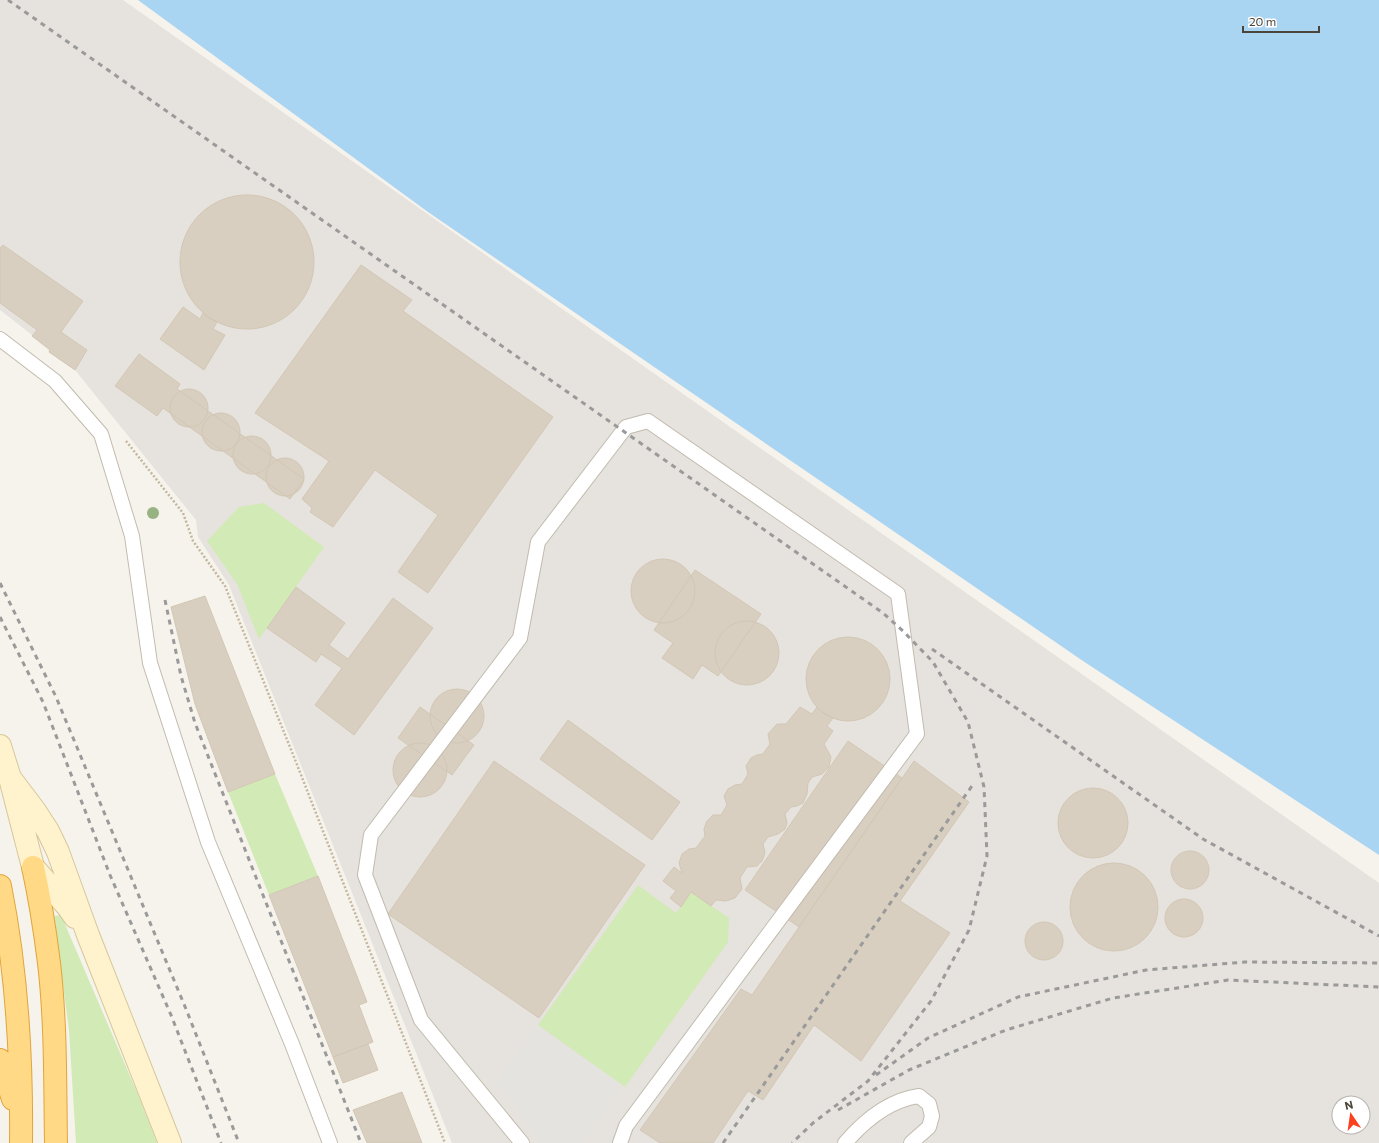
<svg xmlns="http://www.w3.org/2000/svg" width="1379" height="1143" viewBox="0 0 1379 1143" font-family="Commissioner,sans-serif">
<rect width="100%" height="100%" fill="#f6f3ec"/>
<path fill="#e6e2dd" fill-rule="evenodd" d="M0,0H123L1379,883V1143H452L229,585L198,537L196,520L75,370L49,352L50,349L0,310ZM1339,1103H1363V1127H1339Z"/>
<path fill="#d2eab5" d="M264,503L324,547L259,639L237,584L207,541L239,507Z
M275,774L318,876L269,895L228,792Z
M638,885L676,913L691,892L729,918L728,942L625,1087L538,1025Z
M61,915L139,1097L157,1143H76L69,1030L54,916Z"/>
<path fill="#e5e3e0" d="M538,1026L622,1085L581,1143H543L497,1081Z"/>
<path fill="#a9d4f2" d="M138,0H1379V855L1083,661L428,212Z"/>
<path fill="#d8cfc1" stroke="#d3c7b4" d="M180 262a67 67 0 1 1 134 0a67 67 0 1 1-134 0Z
M3,245L83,301L61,332L87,350L75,370L49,352L50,350L32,336L37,330L0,303V248Z
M361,265L412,300L403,311L553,417L428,593L398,572L438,515L375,470L333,527L310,512L312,508L302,499L329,461L255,413Z
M183,307L200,319L203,313L207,317L217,322L213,329L225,335L204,370L160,339Z
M139,354L180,384L177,389L304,479L290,499L163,408L157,416L115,386Z
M170 408a19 19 0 1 1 38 0a19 19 0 1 1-38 0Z
M202 432a19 19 0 1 1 38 0a19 19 0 1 1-38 0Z
M233 455a19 19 0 1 1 38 0a19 19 0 1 1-38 0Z
M266 477a19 19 0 1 1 38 0a19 19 0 1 1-38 0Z
M631 591a32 32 0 1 1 64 0a32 32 0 1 1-64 0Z
M695,570L761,614L718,676L702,665L693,679L662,658L673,643L654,630Z
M296,587L345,623L329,645L348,659L393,598L433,628L354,735L315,705L342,668L321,654L316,662L267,628Z
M205,596L275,774L228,792L195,704L171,607Z
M715 653a32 32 0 1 1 64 0a32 32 0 1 1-64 0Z
M806 679a42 42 0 1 1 84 0a42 42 0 1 1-84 0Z
M430 716a27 27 0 1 1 54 0a27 27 0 1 1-54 0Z
M420,707L474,745L452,775L398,738Z
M800,707L812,714L817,707L822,712L833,718L827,726L833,731L824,744L831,757L829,767L822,774L812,777L808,783L807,794L803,803L797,806L791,807L785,814L787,823L785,829L778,834L768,837L763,844L765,853L762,861L757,866L747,867L740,878L742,889L735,898L726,901L716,900L711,906L691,892L681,907L670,898L676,891L663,881L674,867L682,873L679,863L682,854L689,849L696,848L705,836L704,829L707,821L713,815H721L727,805L724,796L728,789L735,785L742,784L748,774L746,766L751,758L757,755L763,754L770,744L768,734L777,724H786Z
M568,720L680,802L652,840L540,759Z
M848,741L902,778L799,927L745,890Z
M393 770a27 27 0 1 1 54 0a27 27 0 1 1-54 0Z
M494,761L645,865L539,1018L388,914Z
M914,761L969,802L900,901L950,933L861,1061L814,1025L763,1100L748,1091L713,1143H660L640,1130L741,989L752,995Z
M1058 823a35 35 0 1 1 70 0a35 35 0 1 1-70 0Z
M1171 870a19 19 0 1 1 38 0a19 19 0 1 1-38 0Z
M1070 907a44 44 0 1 1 88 0a44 44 0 1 1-88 0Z
M318,876L367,1002L359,1005L373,1042L333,1057L269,895Z
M1165 918a19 19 0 1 1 38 0a19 19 0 1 1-38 0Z
M1025 941a19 19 0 1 1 38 0a19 19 0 1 1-38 0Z
M368,1044L378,1070L343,1083L333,1057Z
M402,1092L422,1143H367L353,1110Z"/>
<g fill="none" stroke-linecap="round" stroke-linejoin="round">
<g stroke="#c2bbae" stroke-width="16">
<path id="service" d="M0,339L55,381L101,434L132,536L150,663L208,842L292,1044L330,1143
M522,1143L421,1020L365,875L371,835L520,638L538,542L626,427L648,421L898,594L917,734L626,1126L620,1143
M845,1143C864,1121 889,1100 919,1096L929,1104L932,1116L929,1127L911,1143"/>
</g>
<g stroke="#d6c79b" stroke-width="24">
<path id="secondary" d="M0,746L10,778L33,867L68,907L75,917
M10,778L35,811L48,831L58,852L88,935L170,1143"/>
</g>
<g stroke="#e0a43c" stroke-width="24">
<path id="trunk" d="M33,867C40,899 45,931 49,963C56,1023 55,1083 56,1143
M0,886C17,971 22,1057 21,1143
M0,1060L13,1099"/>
</g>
<path stroke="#c4b79f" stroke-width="2.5" stroke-dasharray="2 2" stroke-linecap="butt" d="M126,441L183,513L193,541L225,586L294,757L445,1143"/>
<use href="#service" stroke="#fff" stroke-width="14"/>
<use href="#secondary" stroke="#fff3cd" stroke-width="22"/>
<use href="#trunk" stroke="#ffd985" stroke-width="22"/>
<path stroke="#9a9a9a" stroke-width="3" stroke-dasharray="5 5" stroke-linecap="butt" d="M8,0L883,613L903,631L933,662L968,722L984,787L987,856L969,930L931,1001L868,1081L813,1123L792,1143
M0,583L56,697L186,1009L239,1143
M165,600L181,676L195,723L361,1143
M0,617L43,702L110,875L171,1015L221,1143
M932,649L1203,839L1379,936
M876,1075L928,1038L1018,997L1146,970L1245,962L1379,963
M838,1110L909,1070L1006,1030L1113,998L1228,980L1379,987
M723,1143L974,783"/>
</g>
<circle fill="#97b381" cx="153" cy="513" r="6"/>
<g transform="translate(1351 1115) rotate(347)"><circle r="19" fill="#ffffff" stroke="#b7b4b0"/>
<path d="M0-3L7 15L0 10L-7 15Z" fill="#fc3f1d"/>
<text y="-6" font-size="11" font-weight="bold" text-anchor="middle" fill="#4b4439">N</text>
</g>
<path d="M1243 26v6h76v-6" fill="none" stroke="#4b4439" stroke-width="2"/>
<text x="1249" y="26" font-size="12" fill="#4b4439" stroke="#ffffff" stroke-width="3" paint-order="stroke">20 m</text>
</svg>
